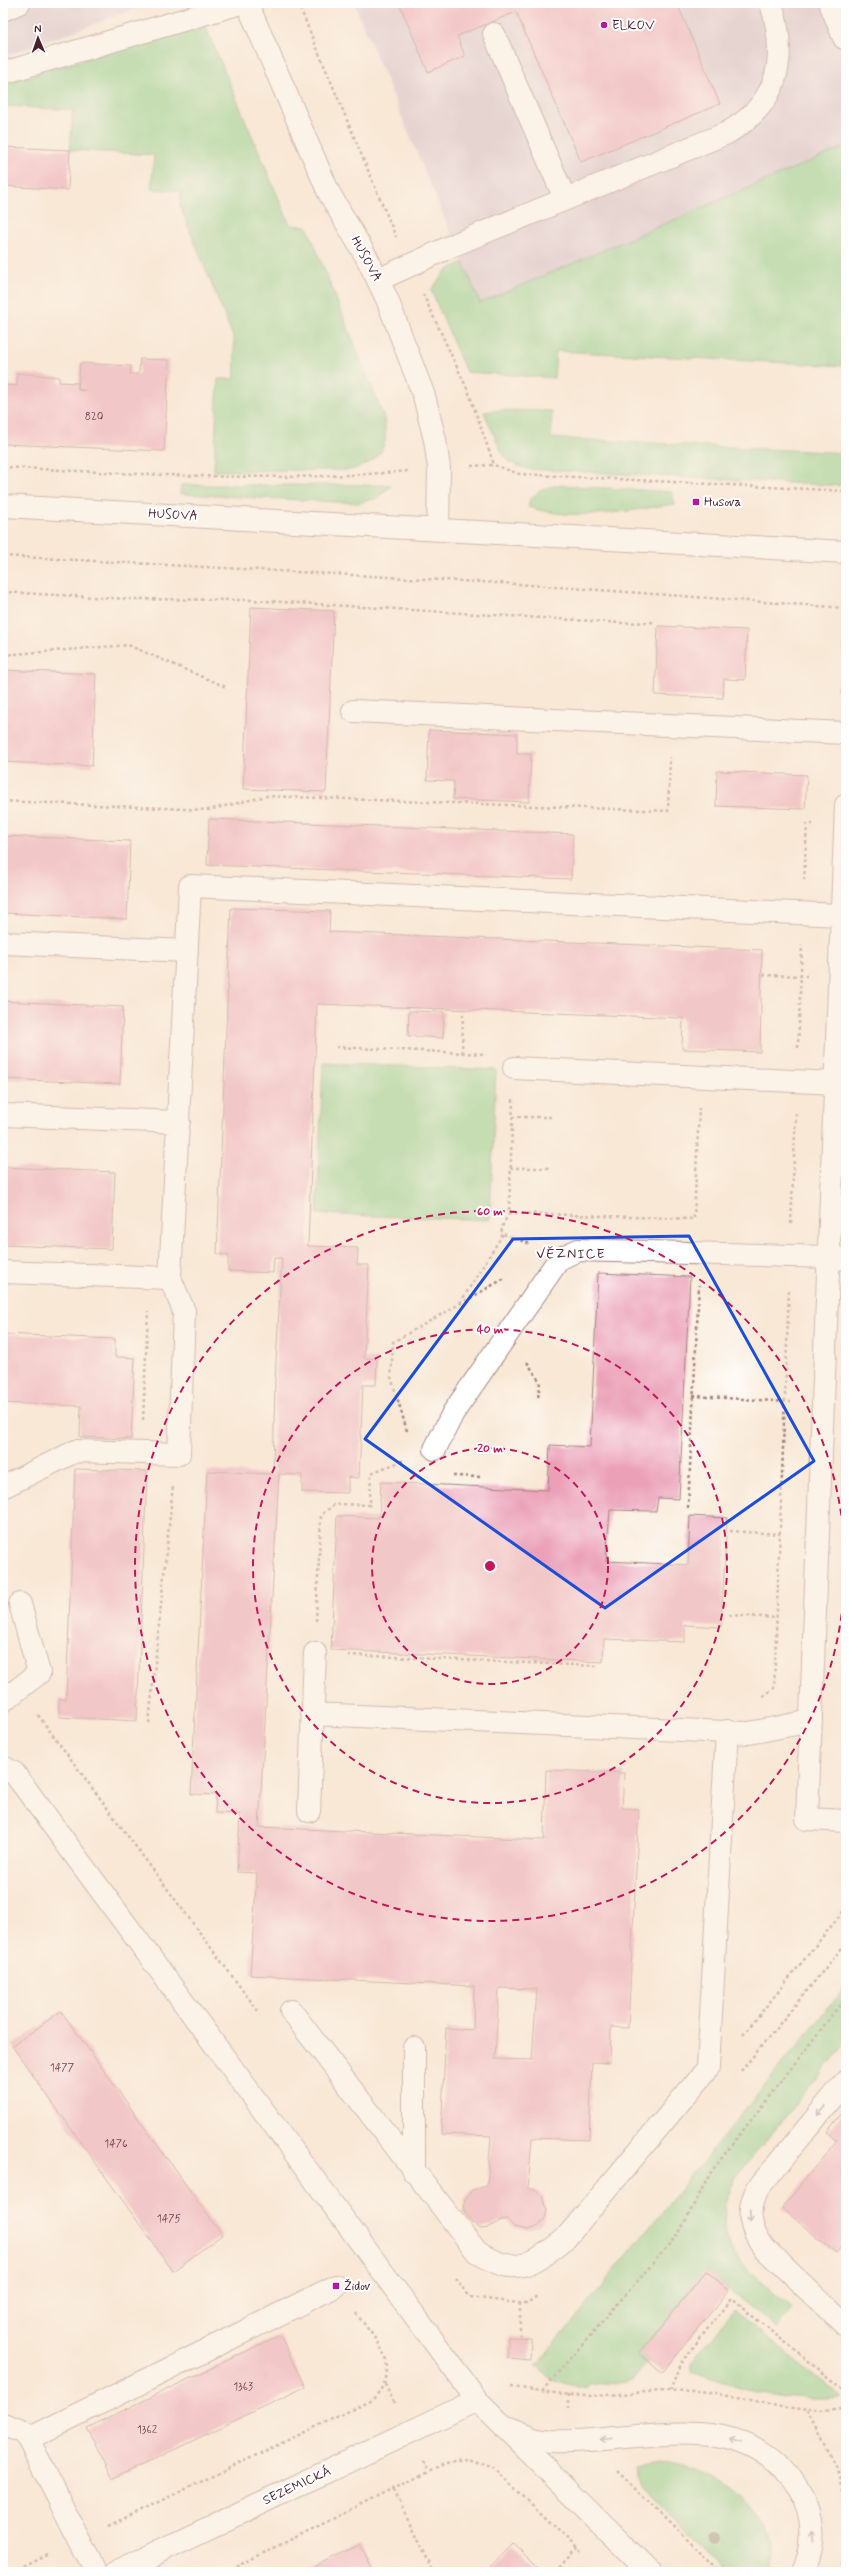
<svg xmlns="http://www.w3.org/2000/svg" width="849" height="2575" viewBox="0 0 849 2575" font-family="Mynerve,sans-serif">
<rect width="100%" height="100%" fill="#fff"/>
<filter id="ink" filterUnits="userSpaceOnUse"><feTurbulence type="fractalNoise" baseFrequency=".025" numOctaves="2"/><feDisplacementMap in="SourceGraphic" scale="8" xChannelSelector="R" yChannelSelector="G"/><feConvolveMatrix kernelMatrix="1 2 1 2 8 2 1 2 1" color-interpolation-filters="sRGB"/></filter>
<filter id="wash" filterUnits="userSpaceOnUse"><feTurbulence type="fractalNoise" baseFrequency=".012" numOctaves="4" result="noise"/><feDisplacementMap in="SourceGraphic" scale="16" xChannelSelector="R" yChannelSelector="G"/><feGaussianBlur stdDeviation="0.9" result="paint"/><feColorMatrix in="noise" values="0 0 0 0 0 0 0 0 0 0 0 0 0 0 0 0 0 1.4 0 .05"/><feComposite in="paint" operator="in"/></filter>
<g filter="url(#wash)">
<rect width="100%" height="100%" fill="#f8e8d5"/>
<path fill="#d1bdcc" d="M3,3H152L3,57Z
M354,3H846V146L480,303Z"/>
<path fill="#8ad08b" stroke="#6a785b" d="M204,23L290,225L307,226L383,415C391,446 381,461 351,470L214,471L218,379H235L234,339L180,206L181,191L151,189L154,155L70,150L73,110L3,106V84Z
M846,146V366L556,351L554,378L466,372L431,290L446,271L463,262L480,303Z
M501,410L552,411L551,438L846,453V486L527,469L509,462L501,451L484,412Z
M181,485H392L377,498L359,503L180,494Z
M557,485L672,492L675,504C625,511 577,522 528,507L530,499L541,490Z
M323,1063L496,1070L490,1220L317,1214Z
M846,1986V2043L736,2177L725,2203L724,2228L733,2254L749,2272L792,2308L776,2328L706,2271L639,2354L648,2361L633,2380L589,2385L587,2389L556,2381L536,2367Z
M733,2310L842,2398C789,2403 742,2391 692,2372V2362Z
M651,2462C672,2462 692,2467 710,2476C741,2491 782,2533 771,2570L730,2572L718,2562L641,2486L634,2467Z"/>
<g id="blocks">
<path fill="#eba0b7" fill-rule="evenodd" d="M399,3H677L720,104L581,162L516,12L457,36L465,56L428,72Z
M3,147L70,150L68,190L3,186Z
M140,359L169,360L164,451L3,444V385L17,386V373L59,377V382L78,383V390H85H78L80,363L131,366L130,374H139Z
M251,607L334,611L326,792L243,789Z
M658,626L747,630L745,680L724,679L723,698L655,695Z
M844,635H846V695H842Z
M3,670L96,674L92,766L3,762Z
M429,730L517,734V754H531L529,802L453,799L454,781L427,780Z
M717,771L807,775L805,809L716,806Z
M209,819L573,834L571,879L207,865Z
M3,836L130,841L127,919L3,913Z
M231,908L330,911L329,932L762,950L760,1052L682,1049L683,1018L317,1004L308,1246L358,1248L357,1265H369L364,1358L377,1359L376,1385H363L359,1478L348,1477V1493L302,1492V1475L279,1474L259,1827L544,1840L546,1770L624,1773L622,1808L639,1809L628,2028L611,2027L610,2063L592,2062L589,2140L532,2138L528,2188L536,2190L543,2196L547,2210L545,2218L539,2226L528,2230L514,2227L508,2220H502L489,2227L481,2228L471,2222L464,2212L465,2199L472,2190L487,2186L491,2136L441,2134L446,2028L473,2030L474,1986L250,1975L257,1873L237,1872L240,1814L215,1813L216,1795L191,1794L207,1471L273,1474L275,1380L282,1258H274L273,1273L228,1271V1255L217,1254ZM499,1988L537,1989L532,2060L495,2059Z
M3,1001L123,1007L120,1084L3,1079Z
M409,1011L444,1012L443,1038L408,1036Z
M3,1167L115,1172L112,1249L3,1245Z
M598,1273L690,1277L679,1499L658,1498L656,1511L610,1510L606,1561L688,1565L690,1516L727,1518L721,1627L685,1625V1642L604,1639L603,1662L331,1650L337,1516L379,1518L381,1482L548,1490L550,1445L590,1447Z
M3,1334L115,1339V1357L135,1358L131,1439L80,1437L81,1406L3,1403Z
M75,1469L147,1471L137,1721L59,1717V1699L66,1700Z
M61,2011L222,2235L173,2271L12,2046Z
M846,2108V2241L836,2253L782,2208L837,2140L827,2132Z
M706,2271L729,2290L662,2373L639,2354Z
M280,2335L305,2387L113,2479L87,2428Z
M508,2337L531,2338L530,2360L508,2358Z
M513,2544L541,2572H486Z
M359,2545L373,2572H302Z"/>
</g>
</g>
<g filter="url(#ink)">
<use href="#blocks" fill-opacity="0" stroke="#a18480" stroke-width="1"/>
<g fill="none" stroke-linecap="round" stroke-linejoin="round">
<g stroke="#a18480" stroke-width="24">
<path id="minor" d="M247,3L329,193L367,258L387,299L424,396L435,440L439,468L438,529
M830,3L844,38
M3,10L19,3
M494,34L565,199
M3,73L241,3
M378,280L456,244L727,133C780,103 788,58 771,3
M3,506L846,552
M353,711L846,733
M846,805L807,1819L846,1821
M3,943L187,951
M514,1068L835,1083
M3,1115L179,1122
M3,1272L170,1278
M435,1449L453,1413L559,1259L578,1250L828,1257L846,1259
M3,1487L76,1451L179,1454L184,1311L170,1278L190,886L841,915
M3,1701L39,1673L20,1604
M312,1714L749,1733L811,1721
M3,1767L14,1773L26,1789L477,2400L650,2572
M309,1811L315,1653
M291,2011L477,2252C517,2278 531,2265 565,2239L708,2068L727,1731
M846,2081L758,2188C745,2211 750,2229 765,2249L846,2326
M414,2172V2048
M3,2425L22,2432L28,2439L96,2572
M509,2428L537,2439L551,2441C634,2445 743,2401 798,2489C815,2515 815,2544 803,2572
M28,2439L336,2286
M116,2572L477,2400"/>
</g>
<path stroke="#a18480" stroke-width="2.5" stroke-dasharray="3 3" stroke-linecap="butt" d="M298,3L396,237
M423,294L469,393L494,465
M471,466L494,465L519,474L846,491
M3,467C137,474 273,483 408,471
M3,556L517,584L846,608
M3,592L129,599L250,600L623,623L655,622
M3,655L128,645L226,687
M3,801L208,810L267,796L668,811L670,757
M804,880L807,824H813
M763,975L807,976
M336,1047L486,1054
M798,1048L802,945
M462,1053L463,1013
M513,1099L509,1213L694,1219L699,1108
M512,1117H554
M510,1168H552
M509,1213L501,1229L503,1234L530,1244
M791,1224L796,1113
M460,1303L503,1234
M527,1362L540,1382L538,1398
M693,1396L791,1402
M143,1420L148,1311
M407,1431L391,1377L393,1342L505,1278
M453,1476L481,1477
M688,1508L699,1285
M730,1531L780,1534
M729,1615L777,1618
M316,1621L321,1515L335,1504L370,1505L371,1473L405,1460
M348,1655L597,1666
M763,1696L774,1688L789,1289
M38,1715L258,2011
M149,1723L173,1486
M743,2035L846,1908
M741,2071L846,1943
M456,2278L470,2297L526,2304L537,2296
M520,2336V2303
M385,2384L394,2403
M511,2387C537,2390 566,2396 592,2396C631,2394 670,2388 708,2392C757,2397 795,2419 846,2408
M542,2391L679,2233L711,2172L846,1997
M670,2391L680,2364L731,2299L846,2391
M569,2394V2408
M807,2412L840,2476L846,2505
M423,2461L428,2472
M617,2471L719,2572
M394,2490L433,2572
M108,2526L372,2400C405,2368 376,2340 355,2312
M841,2571L846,2547
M13,2572L50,2554
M225,2572L428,2472L456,2460L468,2459L495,2469L581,2552
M555,2572L577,2548"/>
<use href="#minor" stroke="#fff" stroke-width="22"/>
</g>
<circle fill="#a49c8a" cx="714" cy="2536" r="6"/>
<defs><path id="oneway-shaft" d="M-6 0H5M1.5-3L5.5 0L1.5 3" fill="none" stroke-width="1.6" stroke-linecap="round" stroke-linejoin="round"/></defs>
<g stroke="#ae9aa0">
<use href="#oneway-shaft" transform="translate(821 2111) rotate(130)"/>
<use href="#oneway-shaft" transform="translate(750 2216) rotate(87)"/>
<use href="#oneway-shaft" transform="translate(606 2439) rotate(175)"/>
<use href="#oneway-shaft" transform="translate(735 2441) rotate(-163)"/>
<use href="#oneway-shaft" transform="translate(812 2535) rotate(-94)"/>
</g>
</g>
<path d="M0 0H849V2575H0ZM689,1236L814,1461L605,1608L365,1439L513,1239Z" fill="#f8e8d5" fill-opacity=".55" fill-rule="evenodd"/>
<path fill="none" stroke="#1d4ed8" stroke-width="3" stroke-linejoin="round" d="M689,1236L814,1461L605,1608L365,1439L513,1239Z"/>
<g fill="none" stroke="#c2185b" stroke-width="2" stroke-dasharray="7 5">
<circle cx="490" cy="1566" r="118"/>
<circle cx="490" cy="1566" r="237"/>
<circle cx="490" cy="1566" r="355"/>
</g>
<g fill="#b5179e" stroke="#fff" stroke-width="1.5">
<circle cx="604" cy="25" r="4"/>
<rect x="692" y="498" width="8" height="8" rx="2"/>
<rect x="332" y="2282" width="8" height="8" rx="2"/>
</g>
<g text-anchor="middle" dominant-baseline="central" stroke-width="4" stroke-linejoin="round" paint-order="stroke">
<g font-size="11" fill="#723f4e">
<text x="94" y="417">820</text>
<text x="62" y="2068">1477</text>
<text x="116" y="2144">1476</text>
<text x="169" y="2219">1475</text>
<text x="243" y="2387">1363</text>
<text x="147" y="2430">1362</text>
</g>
<g font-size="13" fill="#4a1f2b" stroke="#fff" text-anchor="start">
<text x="612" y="25">ELKOV</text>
<text x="704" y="502">Husova</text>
<text x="344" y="2286">Židov</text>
</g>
<g font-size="13" fill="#4a1f2b" stroke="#fff">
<text transform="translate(366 259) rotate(61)">HUSOVA</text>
<text transform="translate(173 515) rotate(3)">HUSOVA</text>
<text transform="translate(297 2486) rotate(-25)">SEZEMICKÁ</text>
</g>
<g font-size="14" letter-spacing="1" fill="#4a1f2b" stroke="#fff">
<text x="571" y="1254">VĚZNICE</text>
</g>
</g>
<circle cx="490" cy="1566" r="6" fill="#c2185b" stroke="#fff" stroke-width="2"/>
<g font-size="12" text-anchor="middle" font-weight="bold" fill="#c2185b" stroke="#fff" stroke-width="4" stroke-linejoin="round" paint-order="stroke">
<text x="490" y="1215">60 m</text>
<text x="490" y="1333">40 m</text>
<text x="490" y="1452">20 m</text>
</g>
<rect width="849" height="2575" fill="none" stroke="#fff" stroke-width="16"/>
<g transform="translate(38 38) rotate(358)" stroke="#ffffff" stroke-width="3" paint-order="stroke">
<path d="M0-3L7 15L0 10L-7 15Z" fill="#4a1f2b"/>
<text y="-6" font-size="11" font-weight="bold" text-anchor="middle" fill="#4a1f2b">N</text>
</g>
</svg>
